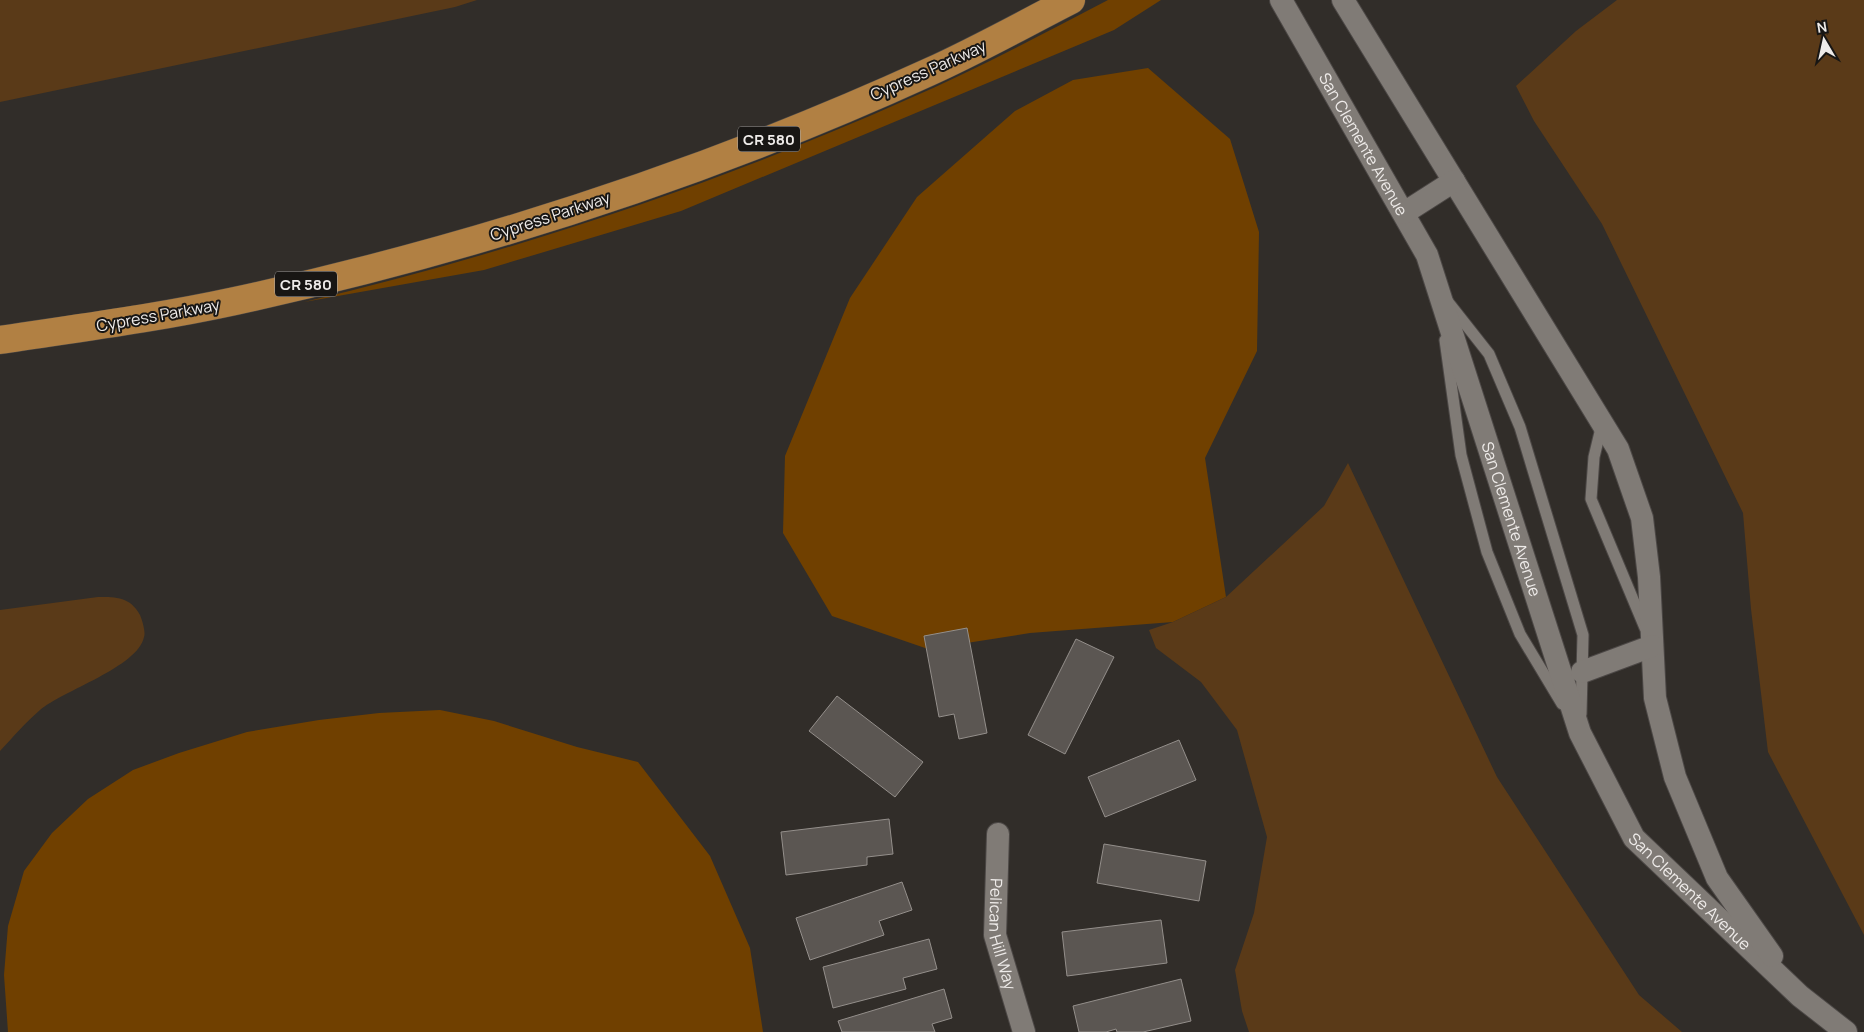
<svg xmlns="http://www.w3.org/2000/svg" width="1864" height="1032" viewBox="0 0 1864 1032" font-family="Manrope,sans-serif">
<rect width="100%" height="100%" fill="#312d29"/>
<path fill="#704000" d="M1108,0H1161L1114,30L681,211L484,270L304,302C510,253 713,186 906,100C975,70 1041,35 1108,0Z
M1148,68L1230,139L1259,232L1257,351L1205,458L1226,597L1173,622L1030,633L928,649L832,616L783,533L785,456L850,298L917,197L1015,111L1073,80Z
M440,710L494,721L577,747L638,762L710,856L750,948L763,1032H8L4,975L8,926L24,871L52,833L88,799L133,770L179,753L247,732L319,720L379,713Z"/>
<path fill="#5a3a18" d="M0,0H477L455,7L0,102Z
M1617,0H1864V935L1768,752L1751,609L1743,513L1602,224L1534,121L1516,86L1576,31Z
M1348,463L1497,777L1639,995L1682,1032H1249L1242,1011L1235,970L1254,913L1267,837L1237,730L1201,682L1156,648L1149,630L1173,622L1226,597L1324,506Z
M98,597C117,597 130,597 140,615C142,620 146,632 144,637C138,667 62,691 40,710C26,722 13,737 0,751V610Z"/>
<path fill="#5b5652" stroke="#948f8b" d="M967,628L987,733L959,739L954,714L939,717L924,636Z
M1076,639L1114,657L1065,754L1028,735Z
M837,696L923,762L895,797L809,731Z
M1179,740L1196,780L1105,817L1088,777Z
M889,819L893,854L867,857V865L786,875L781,832Z
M1104,844L1206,861L1199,901L1097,883Z
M902,882L912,910L879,921L884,935L810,960L796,918Z
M1161,920L1167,963L1067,976L1062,932Z
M929,939L937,969L903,978L906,989L833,1008L823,967Z
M1181,979L1191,1021L1143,1032H1117L1116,1029L1106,1032H1079L1073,1006Z
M944,989L952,1018L932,1024L935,1032H842L838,1021Z"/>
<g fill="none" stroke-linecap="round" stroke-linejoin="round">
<g stroke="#4c4846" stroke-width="13">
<path id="service" d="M1448,302L1489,354L1520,427L1583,635L1581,714
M1445,340L1461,455L1487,552L1520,634L1562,704
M1602,424L1594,457L1591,499L1645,628"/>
</g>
<g stroke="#4c4846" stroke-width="24">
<g id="minor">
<path id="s1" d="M1281,0L1427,255L1580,733L1634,838L1800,996L1846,1032"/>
<path d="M1343,0L1618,449L1642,518L1649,577L1655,698L1675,777L1717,878L1772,956"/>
<path d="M1404,213L1454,181"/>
<path d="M1582,672L1652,646"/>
<path id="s2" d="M998,834L995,935L1024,1032"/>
</g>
</g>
<g stroke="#4c4846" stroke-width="29">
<path id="primary" d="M0,340C79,328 157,318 235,301C473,249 708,173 929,72C978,50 1024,24 1071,0"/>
</g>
<use href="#service" stroke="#807b76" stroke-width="11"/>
<use href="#minor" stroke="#807b76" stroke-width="22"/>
<use href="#primary" stroke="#b18043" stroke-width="28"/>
</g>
<g text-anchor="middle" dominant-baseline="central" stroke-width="4" stroke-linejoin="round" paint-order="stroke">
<g fill="#181614" stroke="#aeaba9" stroke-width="1">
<rect x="738" y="126.5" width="62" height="25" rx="4"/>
<rect x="275" y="271.5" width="62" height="25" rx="4"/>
</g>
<g font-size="15" font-weight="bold" fill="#eeebe9">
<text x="769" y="139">CR 580</text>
<text x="306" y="284">CR 580</text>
</g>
<g font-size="16" fill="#eeebe9" stroke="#181614">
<text transform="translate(928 70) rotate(-24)">Cypress Parkway</text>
<text stroke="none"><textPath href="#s1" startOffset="166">San Clemente Avenue</textPath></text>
<text transform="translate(550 216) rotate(-18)">Cypress Parkway</text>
<text transform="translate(158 315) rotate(-10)">Cypress Parkway</text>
<text stroke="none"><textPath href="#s1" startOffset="571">San Clemente Avenue</textPath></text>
<text stroke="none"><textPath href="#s1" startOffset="991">San Clemente Avenue</textPath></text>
<text stroke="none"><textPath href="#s2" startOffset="101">Pelican Hill Way</textPath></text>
</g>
</g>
<g transform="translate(1824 40) rotate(351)" stroke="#181614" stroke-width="4" paint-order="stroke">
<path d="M0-4L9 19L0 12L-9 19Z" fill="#eeebe9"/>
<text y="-8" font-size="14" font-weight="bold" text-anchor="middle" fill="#eeebe9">N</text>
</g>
</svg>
